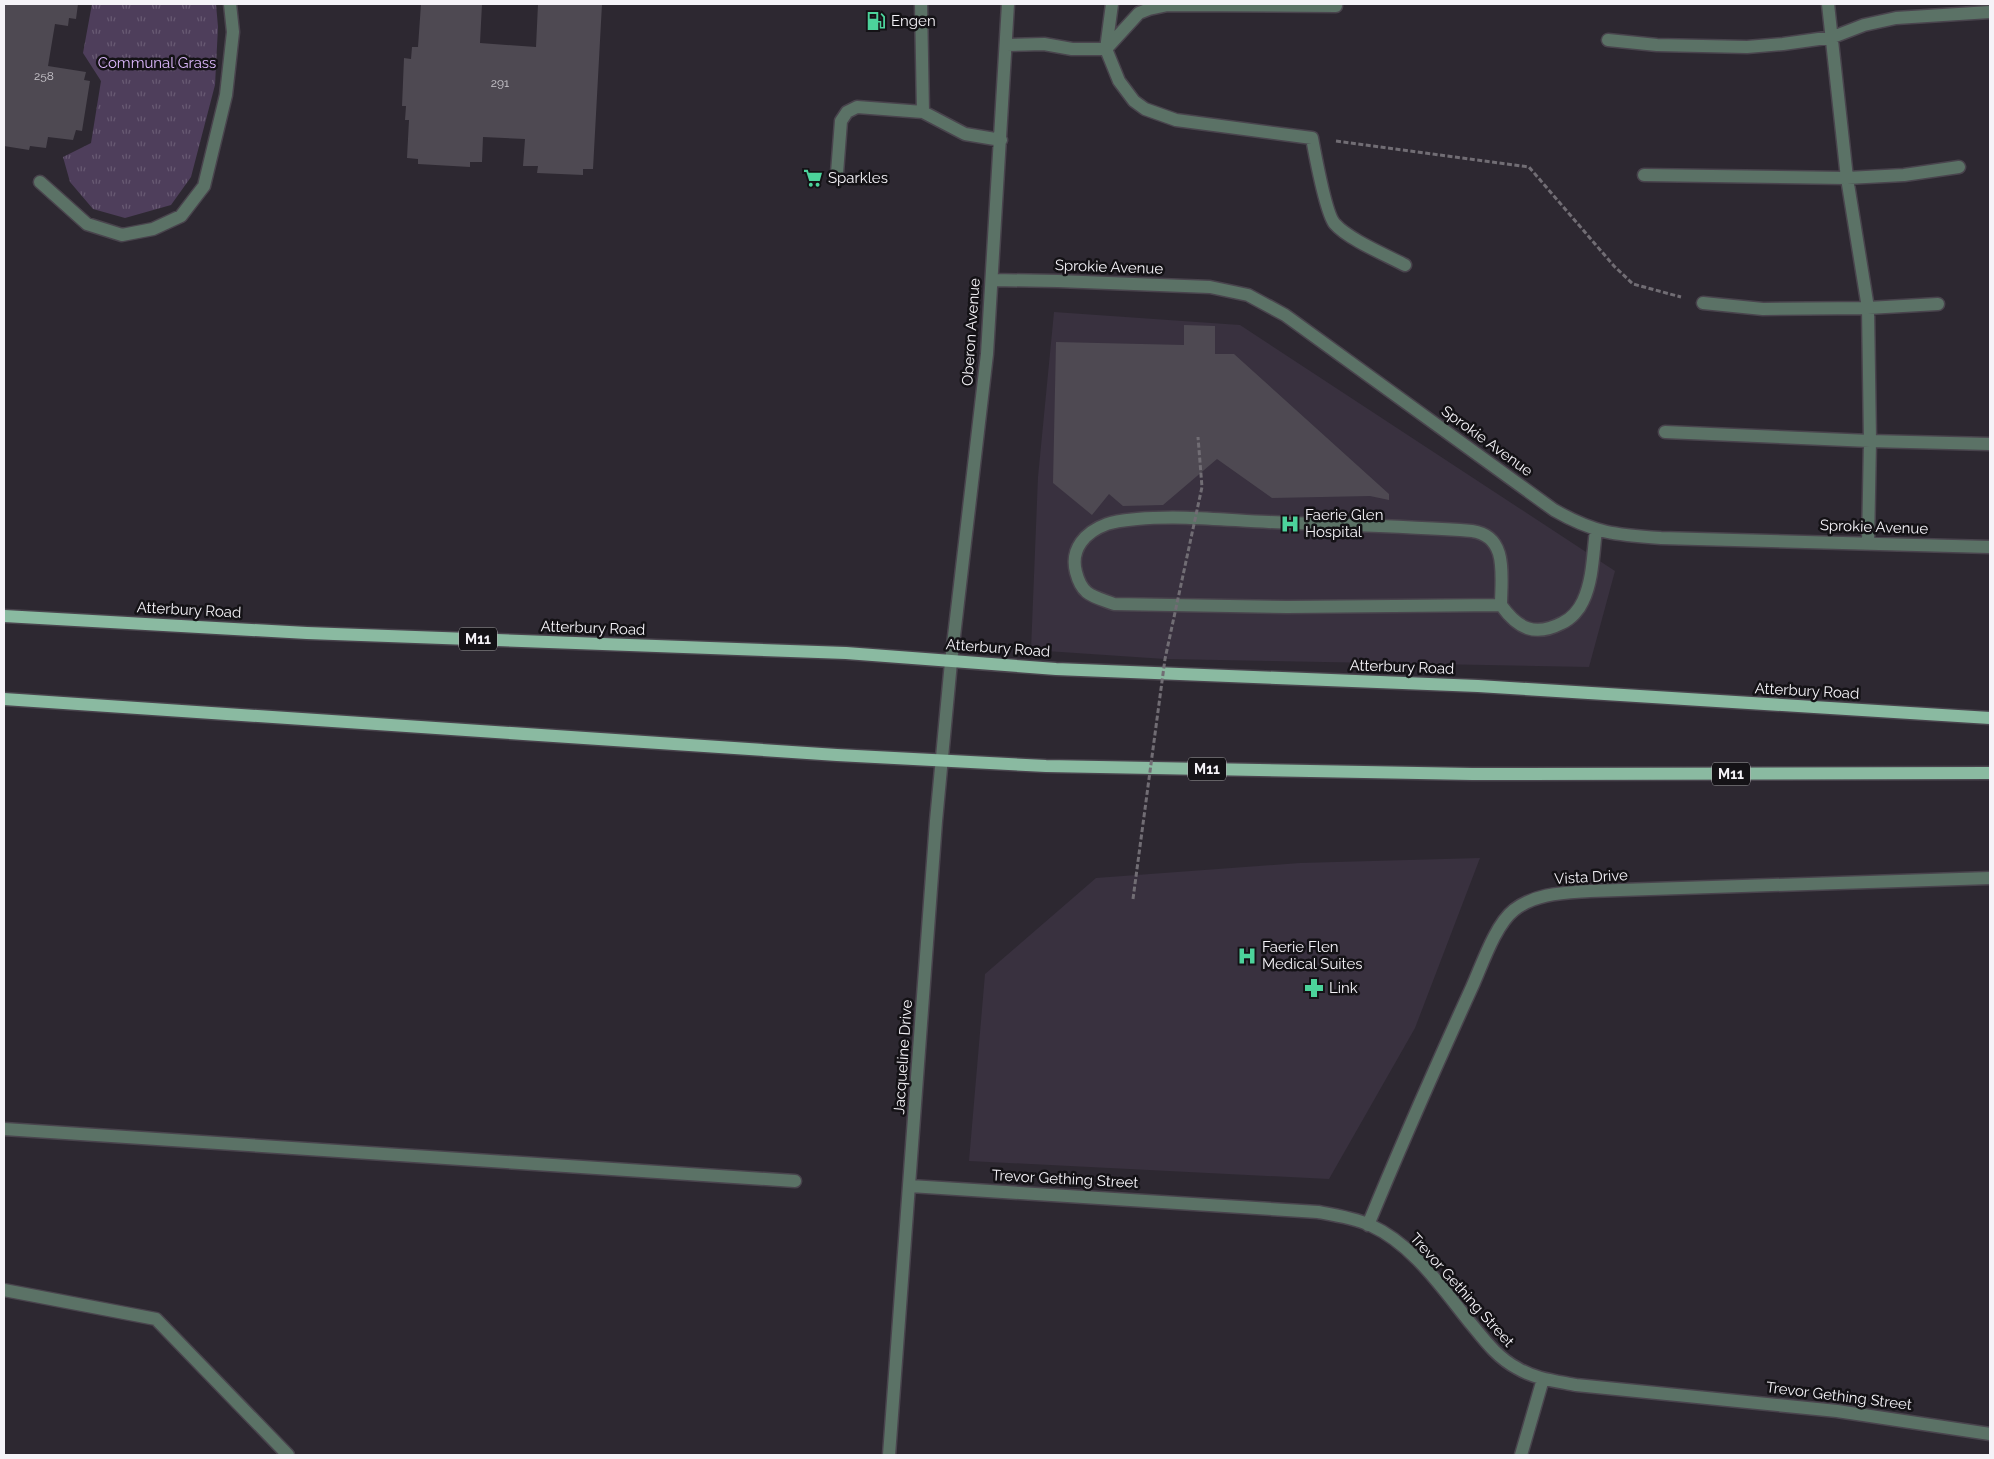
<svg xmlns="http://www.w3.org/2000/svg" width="1994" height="1459" viewBox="0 0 1994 1459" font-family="Raleway,sans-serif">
<defs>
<pattern id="grass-tufts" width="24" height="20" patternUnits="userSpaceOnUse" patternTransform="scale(1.25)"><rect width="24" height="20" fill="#4e3e5b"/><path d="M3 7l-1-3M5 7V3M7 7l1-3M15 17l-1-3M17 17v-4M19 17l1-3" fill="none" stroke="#685a73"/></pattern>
</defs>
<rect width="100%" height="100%" fill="#2d2831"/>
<path fill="#39313f" d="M1054,312L1240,325L1615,571L1589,667L1165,659L1031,650L1038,477Z
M1480,858L1415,1028L1329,1179L969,1161L985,974L1096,878L1300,863Z"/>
<path fill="url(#grass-tufts)" d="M92,4H216L218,27L215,85L191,177L171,205L125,218L93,209L70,182L63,157L91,143L101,81L83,53Z"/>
<path fill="#4e4952" d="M4,4H78L76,19L69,18L68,26L55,24L48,66L86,72L84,80L90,81L82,131L76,130L73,140L48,137L46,148L30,146L29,150L4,146Z
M421,4H482L480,43L536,47L538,4H602L593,169H583V175L537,173L538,166H523L525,139L483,137L482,162H470V167L418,164V159L407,158L409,120H405L406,106H402L404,58L411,59L412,47H418Z
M1184,325L1215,326V354H1234L1389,494V500L1370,496L1272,498L1217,459L1163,505L1123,506L1109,494L1092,515L1053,483L1056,342L1184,345Z"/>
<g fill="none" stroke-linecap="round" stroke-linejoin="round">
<g stroke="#49444d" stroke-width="15">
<path id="minor" d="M921,4L923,112L965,134L1001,140
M1112,4L1106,49L1119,81L1134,101L1145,109L1176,120L1312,138C1315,154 1326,215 1335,224C1348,239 1386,255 1405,265
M1828,4L1847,178L1868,308L1870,441L1868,544
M1608,40L1657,45L1747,47L1783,44L1833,37L1864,25L1896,18L1990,12
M1006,45L1044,44L1072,49H1106L1139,13L1149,9L1168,5L1336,6
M837,173L841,121L847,112L857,107L923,112
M1644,175L1847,178L1904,175L1959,167
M40,182L87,224L122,235L153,229L181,216L204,186L226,95L233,32L230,4
M992,280L1058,281L1210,287L1248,295L1285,315L1554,510C1594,533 1615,535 1661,538L1990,547
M1703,303L1763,309L1868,308L1938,304
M1665,432L1870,441L1990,444
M1501,605C1501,577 1509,536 1472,531C1405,526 1336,525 1269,522C1225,520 1180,515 1137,519C1127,520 1115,521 1107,524C1085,532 1070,549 1076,572C1082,596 1093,596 1114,604L1287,607L1501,605C1518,629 1535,637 1562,623C1571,619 1579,610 1583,601C1593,580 1593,553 1596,530
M4,1129L795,1181
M910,1186L1318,1212C1335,1215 1354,1218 1370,1225C1412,1244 1440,1285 1468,1320C1483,1338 1496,1357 1517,1368C1535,1379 1556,1381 1576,1385L1837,1411L1990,1434
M1368,1225C1401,1145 1436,1066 1472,987C1482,965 1495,925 1514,910C1536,893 1564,893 1590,891L1990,878
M4,1290L156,1319L288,1455
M889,1455L936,821L951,662L987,354L1008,4
M1521,1455L1543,1379"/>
</g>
<g stroke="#49444d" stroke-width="15">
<path id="major" d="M4,616L307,633L846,653L1056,669L1478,686L1990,718
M4,699L837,755L1046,766L1472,774L1990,773"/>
</g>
<path stroke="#716d74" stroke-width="3" stroke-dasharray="5 2.5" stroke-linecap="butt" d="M1336,141L1529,167L1614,266L1633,284L1681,297"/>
<use href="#minor" stroke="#5b7266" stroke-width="12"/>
<use href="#major" stroke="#8abaa1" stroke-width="12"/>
<path stroke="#716d74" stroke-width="3" stroke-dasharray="5 2.5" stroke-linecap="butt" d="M1133,899L1165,659L1202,487L1198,437"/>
</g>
<defs>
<g id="fuel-bare" transform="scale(1.5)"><path d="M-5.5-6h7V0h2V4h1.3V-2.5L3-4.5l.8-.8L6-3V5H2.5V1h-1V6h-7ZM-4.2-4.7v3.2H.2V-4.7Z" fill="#4cd39b" stroke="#141216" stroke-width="2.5" paint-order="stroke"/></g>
<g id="supermarket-bare" transform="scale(1.5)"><path d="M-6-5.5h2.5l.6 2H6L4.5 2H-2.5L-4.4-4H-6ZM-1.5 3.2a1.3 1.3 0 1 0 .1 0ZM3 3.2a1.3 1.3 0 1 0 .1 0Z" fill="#4cd39b" stroke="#141216" stroke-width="2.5" paint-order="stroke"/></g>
<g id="hospital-bare" transform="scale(1.5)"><path d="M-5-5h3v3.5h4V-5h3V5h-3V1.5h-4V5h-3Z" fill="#4cd39b" stroke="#141216" stroke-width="2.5" paint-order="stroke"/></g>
<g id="pharmacy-bare" transform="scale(1.5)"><path d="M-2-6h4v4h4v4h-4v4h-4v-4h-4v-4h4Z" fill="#4cd39b" stroke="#141216" stroke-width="2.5" paint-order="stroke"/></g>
</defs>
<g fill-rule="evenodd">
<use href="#fuel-bare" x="876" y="21"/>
<use href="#supermarket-bare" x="813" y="178"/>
<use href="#hospital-bare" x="1290" y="524"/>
<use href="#hospital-bare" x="1247" y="956"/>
<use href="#pharmacy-bare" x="1314" y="988"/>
</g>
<g text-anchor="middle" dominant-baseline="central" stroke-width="5" stroke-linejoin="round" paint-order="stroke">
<g font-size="12" fill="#cbc8ce">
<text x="44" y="76">258</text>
<text x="500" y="83">291</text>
</g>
<g fill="#141216" stroke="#b2b0b4" stroke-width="1">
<rect x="459" y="627.5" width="38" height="23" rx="4"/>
<rect x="1188" y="757.5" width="38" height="23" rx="4"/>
<rect x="1712" y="762.5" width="38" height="23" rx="4"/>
</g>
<g font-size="14" font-weight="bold" fill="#f5f3f8">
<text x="478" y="639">M11</text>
<text x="1207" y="769">M11</text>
<text x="1731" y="774">M11</text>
</g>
<g font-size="15" fill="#f5f3f8" stroke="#141216" text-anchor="start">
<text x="891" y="21">Engen</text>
<text x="828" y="178">Sparkles</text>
<text x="1305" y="515">Faerie Glen<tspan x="1305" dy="17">Hospital</tspan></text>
<text x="1262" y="947">Faerie Flen<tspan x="1262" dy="17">Medical Suites</tspan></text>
<text x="1329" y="988">Link</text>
</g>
<g font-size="15" fill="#ddb8fd" stroke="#141216">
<text x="157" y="63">Communal Grass</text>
</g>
<g font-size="15" fill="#f5f3f8" stroke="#141216">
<text transform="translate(1109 267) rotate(2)">Sprokie Avenue</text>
<text transform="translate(971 332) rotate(-86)">Oberon Avenue</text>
<text transform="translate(1487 441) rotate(36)">Sprokie Avenue</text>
<text transform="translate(1874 527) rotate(2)">Sprokie Avenue</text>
<text transform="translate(189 610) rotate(3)">Atterbury Road</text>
<text transform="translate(593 628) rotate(2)">Atterbury Road</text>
<text transform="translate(998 648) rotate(4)">Atterbury Road</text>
<text transform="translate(1402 667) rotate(2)">Atterbury Road</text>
<text transform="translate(1807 691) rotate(3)">Atterbury Road</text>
<text transform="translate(1591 877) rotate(-3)">Vista Drive</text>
<text transform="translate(903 1057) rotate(-86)">Jacqueline Drive</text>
<text transform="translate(1065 1179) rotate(3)">Trevor Gething Street</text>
<text transform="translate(1462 1290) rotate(48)">Trevor Gething Street</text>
<text transform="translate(1839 1396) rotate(7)">Trevor Gething Street</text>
</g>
</g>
<rect width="1994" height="1459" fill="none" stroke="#f5f3f8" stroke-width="10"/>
</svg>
